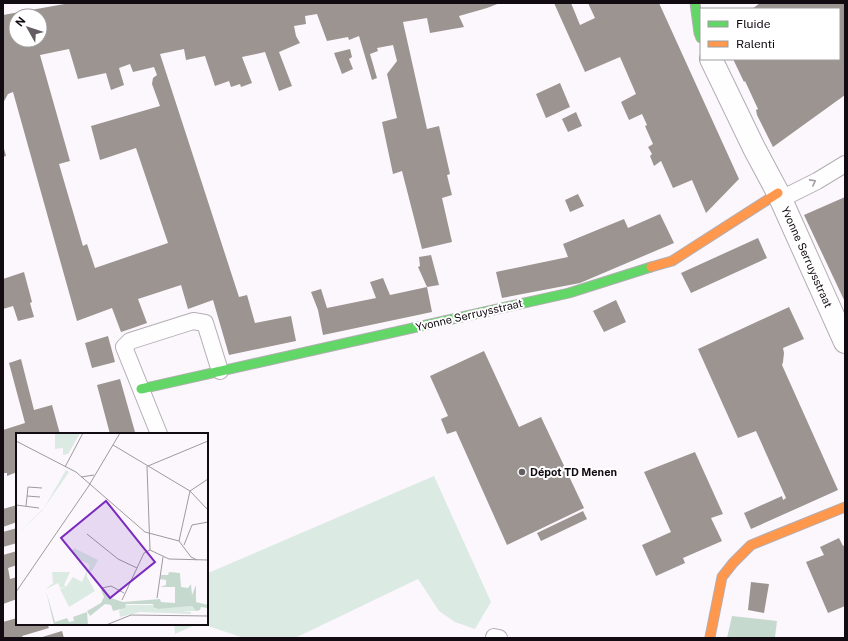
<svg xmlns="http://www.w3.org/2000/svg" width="848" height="641" viewBox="0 0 848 641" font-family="'Public Sans',sans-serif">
<rect width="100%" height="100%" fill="#fcf7fc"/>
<path fill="#dbebe3" d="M434,476L491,602L475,629L455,622L439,611L418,579L295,638H244L202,624H207V574L208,573Z
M174,624H197L175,634Z"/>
<path fill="#c6d9cf" d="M732,616L777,621L775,637L777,638H727Z"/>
<path fill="#9b9491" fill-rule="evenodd" d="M70,3H500L487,8L459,16L464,27L430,33L427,18L403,22L427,129L439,126L450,174L447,175L452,195L442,198L452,242L422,249L402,171L393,174L382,122L397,118L387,74L397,61L393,45L377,48L378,51L370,54L377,78L372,80L359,36L349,40L348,37L327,41L317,14L305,16L306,24L294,26L296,36L300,43L279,52L292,86L279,91L265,52L242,57L252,83L241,87L240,84L231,87L229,81L215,86L205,56L186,60L184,49L160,54L239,297L247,295L255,323L291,316L296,341L229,355L213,300L188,309L181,285L138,299L147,323L133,328L121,332L112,308L77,321L13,92L8,94L3,103V15ZM16,16H40V40H16ZM69,49L78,79L106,73L111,90L124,85L119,68L130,64L133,72L154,67L157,75L153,78L152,84L160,106L91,126L100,160L136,148L168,243L95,268L87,244L83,246L59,164L70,161L40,55Z
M554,3H571L580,25L595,18L588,3H659L739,179L706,213L692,180L673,188L661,161L654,166L650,156L652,154L648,147L653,144L645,126L647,125L642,114L629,120L621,102L636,94L620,57L585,72Z
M760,3H845V95L773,147L757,115L756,110L758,109L745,81L744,82L733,59H839V9H752Z
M350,49L352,57L349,59L353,69L342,74L334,53Z
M560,83L570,107L546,118L536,94Z
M576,112L582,126L568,132L562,119Z
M3,145L6,156L3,157Z
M578,194L584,206L570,212L565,200Z
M845,197V302L804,215Z
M660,214L674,243L580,283L502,298L496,272L568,257L563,244L624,219L628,228Z
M758,238L767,258L691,293L681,273Z
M431,255L439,285L427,287L432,312L323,335L318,310L311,292L321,289L327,308L376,298L370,282L383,278L390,295L427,287L418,267L420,266L419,257Z
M24,272L32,302L30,303L34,317L18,321L13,306L3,309V279Z
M616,300L626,322L604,332L593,311Z
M789,307L804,339L783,348L784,353L783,362L782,365L838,490L751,529L744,513L782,496L783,500L786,498L756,431L738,438L698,349Z
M108,336L115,362L92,368L85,343Z
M484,351L519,427L541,417L584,508L507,545L456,431L447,434L441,419L448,416L430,376Z
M21,359L34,410L52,405L60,434H17V472L7,476V473H3V430L25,423L9,363Z
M120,379L135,432L127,434H110L97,385Z
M695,452L723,514L711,518L722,541L683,558L685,563L656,576L642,545L671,532L644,472Z
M17,505V522L3,527V509Z
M583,511L587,519L541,541L537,533Z
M17,528V543L3,547V532Z
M839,538L843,546L845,545V606L828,613L806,562L824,555L820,547Z
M17,551V565L8,568L10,579L17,577V599L3,604V555Z
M751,582L769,584L764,613L748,610Z
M17,618V624H47L49,628L22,636L23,638H3V622Z
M62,631L64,638H39Z"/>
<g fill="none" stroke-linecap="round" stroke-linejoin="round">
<g stroke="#b3aeb3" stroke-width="18">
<path id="lane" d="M781,199L817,181L845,164
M159,434L124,347L130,341L193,321L205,323L220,371
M494,637L499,638"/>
</g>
<g stroke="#b3aeb3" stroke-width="24">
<path id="street" d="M711,59L754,148L778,193L845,342"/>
</g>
<g stroke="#b3aeb3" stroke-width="11">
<path id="fast" d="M695,3L699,33L701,38
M141,389L569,293L651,267"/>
</g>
<g stroke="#b3aeb3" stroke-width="11">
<path id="slow" d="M651,267L672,261L778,193
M710,637L722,577L733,563L751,545L845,507"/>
</g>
<use href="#lane" stroke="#fffeff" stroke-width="16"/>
<use href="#street" stroke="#fffeff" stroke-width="22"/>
<use href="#fast" stroke="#63d668" stroke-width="9"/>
<use href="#slow" stroke="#ff974d" stroke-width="9"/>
</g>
<defs><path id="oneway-chevron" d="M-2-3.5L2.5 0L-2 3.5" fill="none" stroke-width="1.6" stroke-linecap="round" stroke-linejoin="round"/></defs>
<use stroke="#a09da0" href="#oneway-chevron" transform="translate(813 182) rotate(-28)"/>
<circle fill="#645e64" stroke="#fff" stroke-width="1.5" cx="522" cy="472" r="4"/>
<g text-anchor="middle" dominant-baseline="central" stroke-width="4" stroke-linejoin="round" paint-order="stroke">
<g font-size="11" fill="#120b12" stroke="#fff">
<text transform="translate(807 257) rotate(66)">Yvonne Serruysstraat</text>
<text transform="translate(469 315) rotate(-13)">Yvonne Serruysstraat</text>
</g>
<g font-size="11" font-weight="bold" fill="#120b12" stroke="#fff" text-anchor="start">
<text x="530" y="472">Dépot TD Menen</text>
</g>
</g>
<g transform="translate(16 433)">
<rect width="192" height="192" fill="#fcf7fc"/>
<path d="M23,0H64L52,21L47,22V15L39,16V1ZM50,37L53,39L26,78L0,102L28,75ZM58,115L82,127L76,138H73V131L60,125L56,117ZM71,137V144L79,158L53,174L44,156L49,154L44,155L42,150L29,157L37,150L36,139H54L48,152L50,154L57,144L66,149ZM110,172H137L139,176L176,173L180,178H166L175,179V181L124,179L104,184L103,178Z" fill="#dbebe3"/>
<path d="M153,139L164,140L165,154L172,155L175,151L176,162L180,152V169L192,172V175L185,174L184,177L180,178L176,173L142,176L138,175L137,171H110L109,175L97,178L95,172L89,171L74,183L71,178L85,170L88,164L85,157L89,156L92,164L107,169L144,166L145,169L159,170V154H144L150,152V147L144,146L145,142H152ZM30,158L39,189L51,185L53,189L58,188L57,184L71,179L72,192H38Z" fill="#c6d9cf"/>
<path fill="none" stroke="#9e999e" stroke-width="1" d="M0,8L60,39L129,99L163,108L175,124L181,127M97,12L174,58L192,77M131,33L134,117M132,33L192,8M49,34L67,0M65,44L78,42M174,58L192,46M11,63L24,64M0,72L23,75M10,73L12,54L26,55M71,101L102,126L121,135M163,108L174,58M168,112L176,92L192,89M134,117L153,126L192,127M86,155L95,153L108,160M0,159L72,54L104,0M141,165L147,124M106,167L128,120L134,117M90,192L115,182L192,183"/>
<path fill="#7b2cbf" fill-opacity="0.15" stroke="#7b2cbf" stroke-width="2" d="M90,68L139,129L94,165L45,105Z"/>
<rect width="192" height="192" fill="none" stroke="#120b12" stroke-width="2"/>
</g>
<rect width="848" height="641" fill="none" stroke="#120b12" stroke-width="8"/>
<rect x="700" y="8" width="140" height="52" fill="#ffffff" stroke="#a09da0"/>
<rect x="708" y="21" width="20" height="6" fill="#63d668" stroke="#a09da0"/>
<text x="736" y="28" font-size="12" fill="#120b12">Fluide</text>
<rect x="708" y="41" width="20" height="6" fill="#ff974d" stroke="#a09da0"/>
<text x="736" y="48" font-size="12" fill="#120b12">Ralenti</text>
<g transform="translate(28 28) rotate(309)"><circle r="19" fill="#ffffff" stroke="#a09da0"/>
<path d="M0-3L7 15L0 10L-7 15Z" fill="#645e64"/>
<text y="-6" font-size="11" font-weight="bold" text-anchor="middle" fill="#120b12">N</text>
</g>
</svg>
